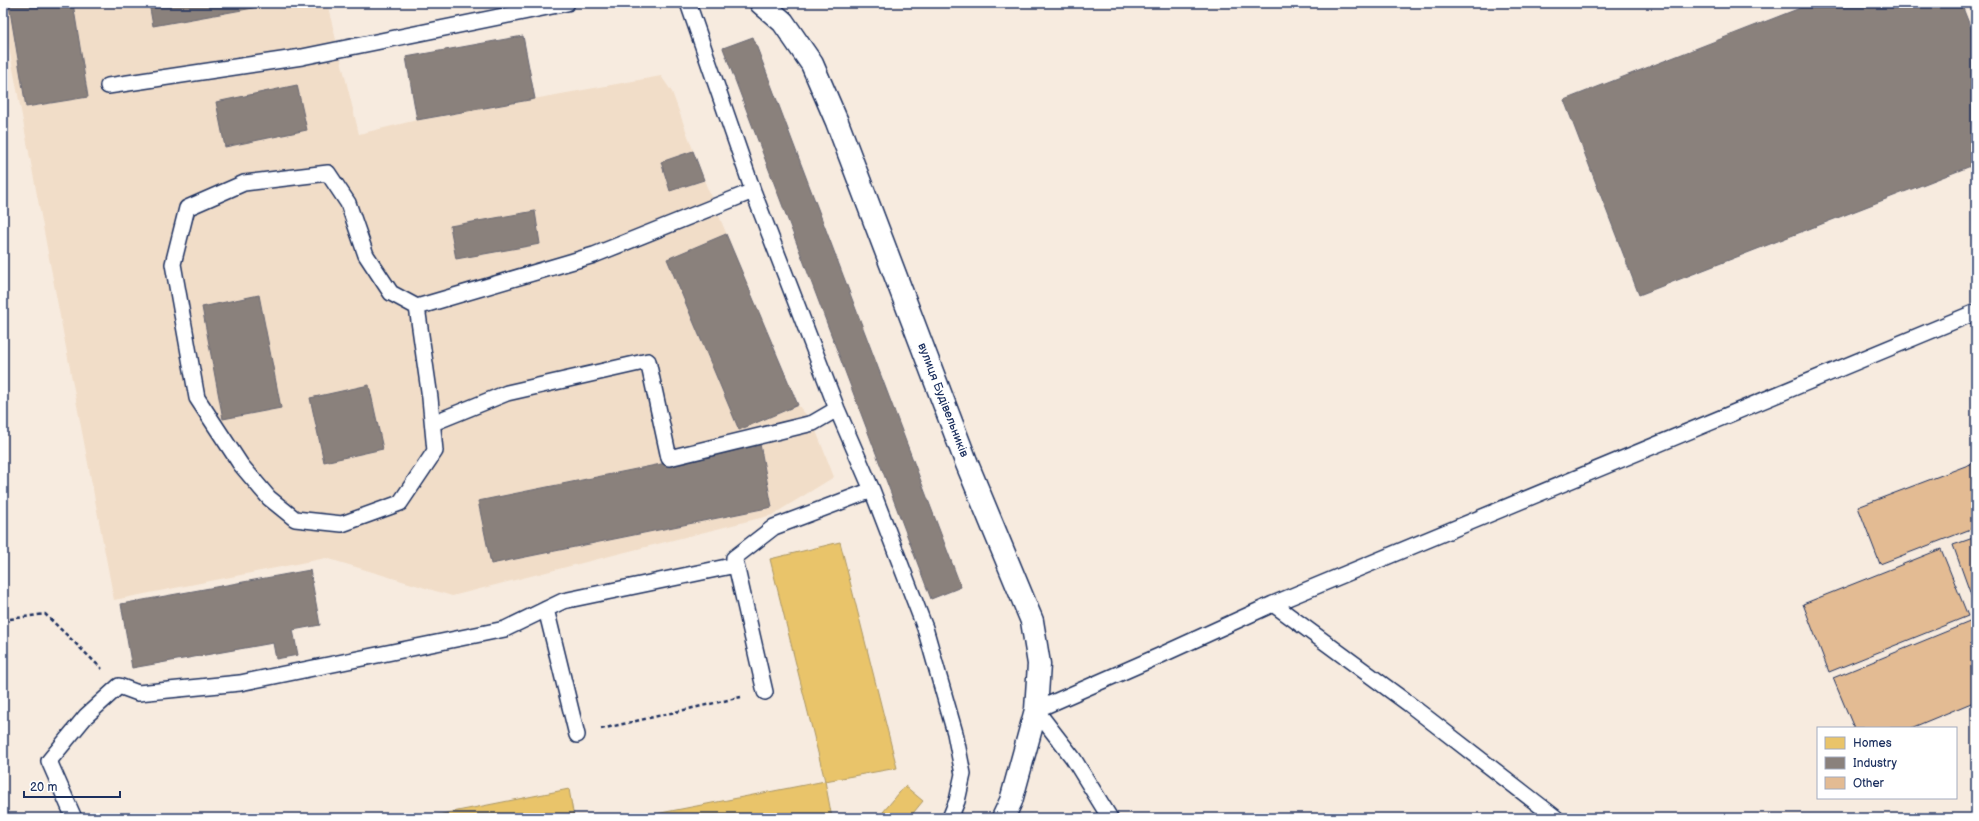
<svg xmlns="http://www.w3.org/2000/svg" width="1979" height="821" viewBox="0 0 1979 821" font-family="'Balsamiq Sans',sans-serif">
<rect width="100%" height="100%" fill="#f7ebdf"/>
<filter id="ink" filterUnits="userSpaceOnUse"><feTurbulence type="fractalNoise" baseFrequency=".025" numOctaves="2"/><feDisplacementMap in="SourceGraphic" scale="8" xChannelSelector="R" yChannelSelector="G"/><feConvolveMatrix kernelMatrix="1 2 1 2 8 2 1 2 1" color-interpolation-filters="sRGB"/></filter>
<g filter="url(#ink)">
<path fill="#f1ddc8" d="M3,3H327L359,134L417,120L661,76L672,92L704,180L798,405L813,423L834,477L772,515L452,596L326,558L114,600L3,16Z"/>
<path fill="#e9c46a" stroke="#ab9766" d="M840,542L897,768L825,781L770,559Z
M825,781L832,818H635L784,789Z
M905,786L923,801L909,818H878Z
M569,789L574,818H422Z"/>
<path fill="#8a817c" stroke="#696873" d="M21,3H73L88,97L26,107L9,5Z
M149,3H281L153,26Z
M1813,3H1961L1976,41V164L1639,295L1564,100Z
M523,36L535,99L417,120L406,57Z
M753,37L961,587L931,599L723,48Z
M297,85L307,130L225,147L216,102Z
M693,151L704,180L670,191L661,162Z
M535,211L540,244L456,259L450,226Z
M726,234L798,405L739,430L667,259Z
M259,295L281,408L223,419L202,307Z
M369,385L383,449L324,462L310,398Z
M760,444L772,507L491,564L478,501Z
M310,570L320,625L293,630L298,655L276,659L273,643L132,668L121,604Z"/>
<path fill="#e3bb93" stroke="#1b2f5e" d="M1976,462V527L1880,564L1858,507Z
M1976,537V609L1953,545Z
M1941,549L1968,616L1829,672L1803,604Z
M1972,621L1976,631V701L1911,728H1854L1833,678Z"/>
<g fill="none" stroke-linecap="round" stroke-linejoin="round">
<g stroke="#1b2f5e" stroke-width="18">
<path id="service" d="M688,3L753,191L837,409L872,490L925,628L955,733L963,774L957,801L950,818
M108,86L302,57L567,3
M417,307L430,398L435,451L400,503L342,524L295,519L269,498L241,465L197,398L173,264L187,208L244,183L328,173L348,203L366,255L391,293L417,307L594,255L753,191
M433,423L507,393L648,361L669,458L813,423L837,409
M736,565L765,692
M1273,604L1409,704L1556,818
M546,609L577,735
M74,818L49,761L86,716L119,686L138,693L240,683L505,629L563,601L736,565L734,558L774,527L872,490
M1110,818L1073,758L1036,710L1159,656L1273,604L1976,312"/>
</g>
<g stroke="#1b2f5e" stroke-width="25">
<path id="minor" d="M761,3L783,22L812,64L837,122L967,464L1032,621L1039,664L1036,710L1011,801L1003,818"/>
</g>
<path stroke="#1b2f5e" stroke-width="2.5" stroke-dasharray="4 3" stroke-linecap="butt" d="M3,620L45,614L102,669
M601,729L741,697"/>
<use href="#service" stroke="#fff" stroke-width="15"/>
<use href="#minor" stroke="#fff" stroke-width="22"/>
</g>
</g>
<g text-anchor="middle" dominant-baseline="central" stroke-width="4" stroke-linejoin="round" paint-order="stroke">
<g font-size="12" fill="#1b2f5e" stroke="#fff">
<text transform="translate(943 400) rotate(69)">вулиця Будівельників</text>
</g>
</g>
<rect width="1979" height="821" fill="none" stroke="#fff" stroke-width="16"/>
<rect x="8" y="8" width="1963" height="805" fill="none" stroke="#1b2f5e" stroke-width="1.5" filter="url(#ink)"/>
<rect x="1817" y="727" width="140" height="72" fill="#ffffff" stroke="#a4acbf"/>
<rect x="1825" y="737" width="20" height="12" fill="#e9c46a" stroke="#a4acbf"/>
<text x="1853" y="747" font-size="12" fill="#1b2f5e">Homes</text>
<rect x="1825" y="757" width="20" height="12" fill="#8a817c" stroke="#a4acbf"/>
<text x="1853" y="767" font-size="12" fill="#1b2f5e">Industry</text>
<rect x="1825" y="777" width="20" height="12" fill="#e3bb93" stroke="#a4acbf"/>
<text x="1853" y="787" font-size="12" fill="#1b2f5e">Other</text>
<path d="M24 791v6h96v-6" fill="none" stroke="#1b2f5e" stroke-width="2"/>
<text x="30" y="791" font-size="12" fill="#1b2f5e" stroke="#ffffff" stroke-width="3" paint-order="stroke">20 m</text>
</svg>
